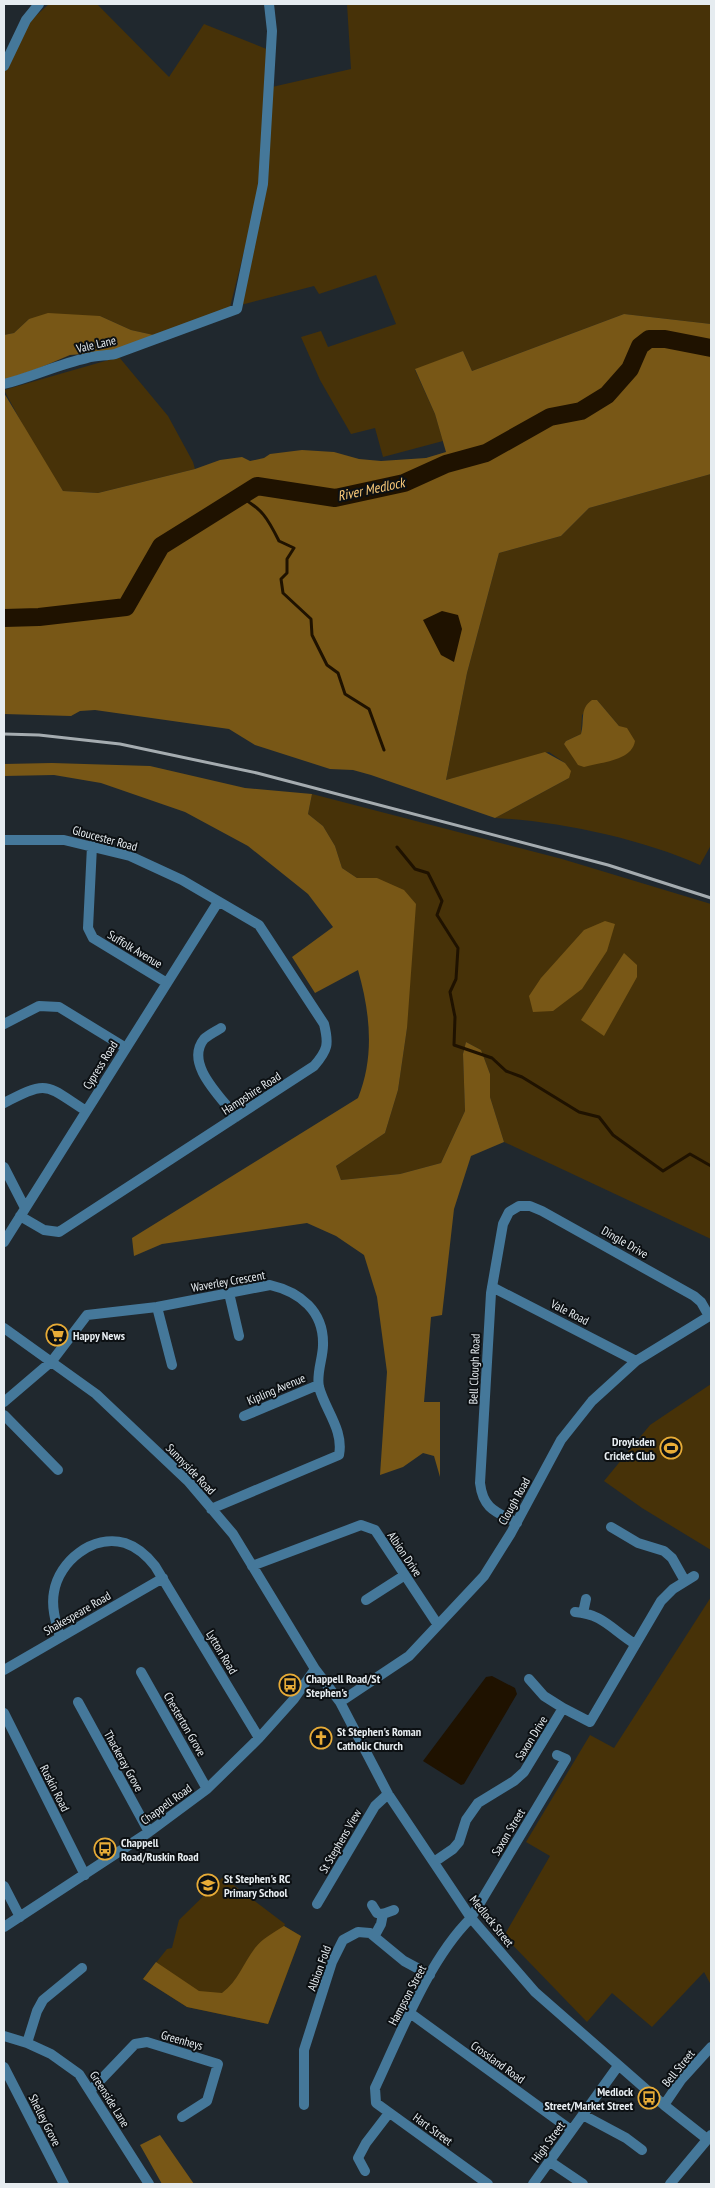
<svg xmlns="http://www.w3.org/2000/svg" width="715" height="2188" viewBox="0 0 715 2188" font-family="'PT Sans Narrow',sans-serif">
<rect width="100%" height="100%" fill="#20282e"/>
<path fill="#473208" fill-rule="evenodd" d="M49,4H97L169,77L204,24L269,50L258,196L229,311L158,336L131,330L100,316L29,319L14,333L4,335V73L29,22Z
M347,4H711V324L624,314L472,371L463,351L415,370L435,414L443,441L383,457L375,428L351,434L320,380L301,337L321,331L328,347L396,324L376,275L319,294L314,286L241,305L272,87L351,69Z
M119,357L168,416L193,462L195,469L98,493L63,491L39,455L4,390Z
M711,474V845L700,865C642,839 559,821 495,818L569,778L565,763L549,752L446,780L467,673L499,553L561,536L589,508ZM597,700L619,726L564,745L566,741L581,734L582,715Z
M312,794L562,859L711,904V1239L504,1142L490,1097V1074L481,1050L466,1042L463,1054L465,1111L441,1163L400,1174L341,1180L336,1166L385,1133L398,1090L407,1028L377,878H357L342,868L335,846L323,826L308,814Z
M711,1384V1550L642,1508L604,1481L650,1425Z
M711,1597V1985L704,1972L652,2027L612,1993L587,2022L504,1936L550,1856L526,1842L590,1735L614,1748Z
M223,1877L285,1924L284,1926L301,1936L268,2024L187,2007L143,1979L167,1949L172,1948L179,1920Z"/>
<path fill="#785716" d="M48,313L100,316L131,330L158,336L108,352L70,355L37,369L4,380V335L14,333L29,319Z
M624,314L711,324V474L589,508L561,536L499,553L467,673L446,780L545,752L565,763L571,771L569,778L495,818L371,775L353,770L330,769L255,745L229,729L95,710L80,711L71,716L4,714V393L63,491L98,493L195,469L220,460L242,457L250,461L264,458L270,454L302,450L334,452L359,459L381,461L426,458L446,452L435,414L415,369L463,351L472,371Z
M592,700H597L619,726L627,728L635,741C632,761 601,762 584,767L578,765L564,744L566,741L581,734C585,721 579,709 592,700Z
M52,763L150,766L245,788L312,794L308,814L323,826L335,846L342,868L357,878H377L404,890L416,904L407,1028L398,1090L385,1133L336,1166L341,1180L400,1174L441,1163L465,1111L463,1054L466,1042L481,1050L490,1074V1097L504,1142L471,1156L454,1209L442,1315L431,1317L424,1402H440V1477L434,1456L423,1453L403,1467L380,1475L387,1372L377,1297L364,1255L336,1236L307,1223L162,1244L134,1256L132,1238L358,1098C375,1056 370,1012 358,970L315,993L292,957L333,927L308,894L248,846L185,812L101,783L54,775L4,776V764Z
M605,921L615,924L607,951L582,989L553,1011L533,1012L529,996L541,978L584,930Z
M624,953L637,965V977L604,1036L581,1020Z
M284,1926L301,1936L268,2024L187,2007L143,1979L156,1962L199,1991L222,1993C238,1981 243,1964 255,1948C263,1938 273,1933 284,1926Z
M160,2135L194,2184H162L140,2145Z"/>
<path fill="#1f1200" d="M442,611L458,615L462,629L454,662L441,655L423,620Z
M492,1676L515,1688L517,1694L464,1784L461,1785L423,1761L486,1677Z"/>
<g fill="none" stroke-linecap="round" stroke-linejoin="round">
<path stroke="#1f1200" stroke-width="3" d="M240,497C262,508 268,519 279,541L294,548L287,559V573L281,579L283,593L311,619L312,635L327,665L338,673L345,694L369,709L384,750
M397,847L415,869L428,873L442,901L437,915L458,948L456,979L450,992L455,1017L454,1045L492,1058L506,1071L522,1077L579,1112L599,1117L613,1135L663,1171L690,1154L711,1166"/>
<path stroke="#1f1200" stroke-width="18" d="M4,618L39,617L126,607L161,546L257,486L335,498L404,483L446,464L486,453L550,417L581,411L607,395L630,369L640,346L649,339H665L711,348"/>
<path stroke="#45789a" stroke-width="10" d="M4,384C32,377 59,364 87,358C96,355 105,356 115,354L237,309L263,184L272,31L269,4
M4,840H64L130,856L182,880L259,925L324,1024C329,1044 328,1050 314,1066L59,1232L44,1230L20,1216
M92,846L88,928L93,938L167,983
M4,1024L39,1006L59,1007L126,1048
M221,1028C216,1031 208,1035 204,1039C184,1064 221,1097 236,1117
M4,1103C49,1080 44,1084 86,1111
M4,1167L25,1208
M4,1242L218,902
M492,1287L636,1361
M229,1293L239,1336
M157,1307L172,1365
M4,1328L96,1394L188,1481L233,1534L315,1669L340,1702L388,1794L471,1918L535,1992L664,2105L707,2139
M4,1402L52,1361L87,1315L157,1307L270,1285C300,1292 324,1311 323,1345C323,1358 316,1374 319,1387C325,1410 344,1430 339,1455L211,1509
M4,1415L58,1470
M244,1416L318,1385
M517,1523C496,1512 483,1509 480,1483L491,1293L503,1224L509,1212L519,1206H530L542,1211L694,1296L701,1302L709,1316
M611,1527L638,1543L664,1551L672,1558L685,1581
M252,1566L361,1525L375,1530L438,1625
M366,1600L405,1575
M575,1612C603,1614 612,1630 635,1644
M583,1613L586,1599
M60,1637C56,1623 51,1607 54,1592C59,1561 93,1534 125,1543C137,1547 148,1557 155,1566L259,1738
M4,1670L163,1578
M141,1672L207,1789
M529,1679L544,1696L563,1708
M78,1702L149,1832
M340,1702L409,1656L484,1576L511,1533L561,1440L592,1401L636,1361L711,1315
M4,1713L85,1875
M434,1862L453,1849L459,1842L466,1820L478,1803L514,1781L524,1772L563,1708L590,1722L661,1601L673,1589L694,1576
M4,1886L20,1917
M317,1904L375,1806L388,1794
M372,1905L377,1913L383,1914
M4,1927L149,1832L207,1789L259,1738L294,1699L315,1669
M375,1935L381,1924L383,1914L394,1910
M410,2013L571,2130
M4,2036L27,2043L51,2054L79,2074L149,2184
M27,2043L37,2011L43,2000L82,1968
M4,2067L64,2184
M90,2091L135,2044L147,2042L218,2064L207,2101L182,2117
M304,2105V2050L332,1962L343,1940L358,1932L370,1933L404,1961L430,1975
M664,2105L681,2080L711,2047
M583,2115L626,2138L642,2150
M549,2161L583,2184
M365,2171L358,2158L366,2143L389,2113
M488,2184L376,2103L375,2088C400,2035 429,1959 471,1918L566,1759L557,1755
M533,2184L618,2066"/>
<path stroke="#45789a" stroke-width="10" d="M4,66L26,20L39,4
M670,2184L711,2135"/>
<path stroke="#a5acb0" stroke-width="3" d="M4,734L39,735L120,744L257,773L608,865L711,898"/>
</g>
<defs>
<g id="supermarket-ring" transform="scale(1.125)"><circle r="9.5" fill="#0c1013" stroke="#e8ac37" stroke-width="1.5"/><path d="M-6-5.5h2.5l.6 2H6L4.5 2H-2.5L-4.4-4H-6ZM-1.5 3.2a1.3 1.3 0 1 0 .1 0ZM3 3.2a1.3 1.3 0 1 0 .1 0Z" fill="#e8ac37"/></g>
<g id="stadium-ring" transform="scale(1.125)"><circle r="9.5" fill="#0c1013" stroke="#e8ac37" stroke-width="1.5"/><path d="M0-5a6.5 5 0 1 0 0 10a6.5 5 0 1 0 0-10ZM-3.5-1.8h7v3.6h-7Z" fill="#e8ac37"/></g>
<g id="bus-ring" transform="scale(1.125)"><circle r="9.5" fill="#0c1013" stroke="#e8ac37" stroke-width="1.5"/><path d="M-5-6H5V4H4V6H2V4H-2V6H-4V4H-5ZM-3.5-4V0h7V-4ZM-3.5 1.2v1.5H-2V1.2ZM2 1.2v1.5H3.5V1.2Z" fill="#e8ac37"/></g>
<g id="church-ring" transform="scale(1.125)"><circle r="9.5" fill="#0c1013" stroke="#e8ac37" stroke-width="1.5"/><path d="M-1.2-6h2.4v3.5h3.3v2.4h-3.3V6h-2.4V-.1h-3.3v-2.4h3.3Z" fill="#e8ac37"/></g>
<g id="school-ring" transform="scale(1.125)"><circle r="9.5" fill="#0c1013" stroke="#e8ac37" stroke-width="1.5"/><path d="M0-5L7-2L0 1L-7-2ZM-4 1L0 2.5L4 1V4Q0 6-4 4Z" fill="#e8ac37"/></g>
</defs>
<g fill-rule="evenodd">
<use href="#supermarket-ring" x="57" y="1335"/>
<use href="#stadium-ring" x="671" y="1448"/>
<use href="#bus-ring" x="290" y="1685"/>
<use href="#church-ring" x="321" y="1738"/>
<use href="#bus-ring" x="105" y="1849"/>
<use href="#school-ring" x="208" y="1885"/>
<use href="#bus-ring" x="649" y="2098"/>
</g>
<g text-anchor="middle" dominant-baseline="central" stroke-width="4" stroke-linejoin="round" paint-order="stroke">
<g font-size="12" fill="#e6ecf0" stroke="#0c1013">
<text transform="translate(96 344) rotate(-13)">Vale Lane</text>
<text transform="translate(105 838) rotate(15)">Gloucester Road</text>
<text transform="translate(135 949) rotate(31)">Suffolk Avenue</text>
<text transform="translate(100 1065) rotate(-58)">Cypress Road</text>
<text transform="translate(251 1093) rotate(-33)">Hampshire Road</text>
<text transform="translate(625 1242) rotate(30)">Dingle Drive</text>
<text transform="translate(228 1281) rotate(-10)">Waverley Crescent</text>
<text transform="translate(570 1312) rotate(27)">Vale Road</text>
<text transform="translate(474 1369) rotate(-88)">Bell Clough Road</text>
<text transform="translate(276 1389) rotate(-23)">Kipling Avenue</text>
<text transform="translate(191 1469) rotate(46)">Sunnyside Road</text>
<text transform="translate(514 1501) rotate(-61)">Clough Road</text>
<text transform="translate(405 1554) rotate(56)">Albion Drive</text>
<text transform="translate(77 1613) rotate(-30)">Shakespeare Road</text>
<text transform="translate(222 1652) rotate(59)">Lytton Road</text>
<text transform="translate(185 1724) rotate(60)">Chesterton Grove</text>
<text transform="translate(531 1738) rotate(-58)">Saxon Drive</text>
<text transform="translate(124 1761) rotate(61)">Thackeray Grove</text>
<text transform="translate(55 1788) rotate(63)">Ruskin Road</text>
<text transform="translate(166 1804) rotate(-36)">Chappell Road</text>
<text transform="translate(508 1832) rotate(-59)">Saxon Street</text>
<text transform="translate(340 1841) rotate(-60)">St Stephens View</text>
<text transform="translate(492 1921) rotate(51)">Medlock Street</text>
<text transform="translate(319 1968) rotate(-70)">Albion Fold</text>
<text transform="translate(407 1995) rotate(-62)">Hampson Street</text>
<text transform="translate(182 2040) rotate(16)">Greenheys</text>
<text transform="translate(498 2062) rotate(36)">Crossland Road</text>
<text transform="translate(678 2068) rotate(-51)">Bell Street</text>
<text transform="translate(110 2099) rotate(58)">Greenside Lane</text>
<text transform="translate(45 2120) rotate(63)">Shelley Grove</text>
<text transform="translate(433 2129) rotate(36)">Hart Street</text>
<text transform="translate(548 2142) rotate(-54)">High Street</text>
</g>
<g font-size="12" font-weight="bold" fill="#e6ecf0" stroke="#0c1013" text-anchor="start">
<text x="73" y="1335">Happy News</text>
<text x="655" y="1441" text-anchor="end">Droylsden<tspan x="655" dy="14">Cricket Club</tspan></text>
<text x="306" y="1678">Chappell Road/St<tspan x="306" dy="14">Stephen's</tspan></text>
<text x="337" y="1731">St Stephen's Roman<tspan x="337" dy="14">Catholic Church</tspan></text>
<text x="121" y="1842">Chappell<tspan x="121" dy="14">Road/Ruskin Road</tspan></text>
<text x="224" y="1878">St Stephen's RC<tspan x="224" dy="14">Primary School</tspan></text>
<text x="633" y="2091" text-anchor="end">Medlock<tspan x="633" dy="14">Street/Market Street</tspan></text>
</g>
<g font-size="14" font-style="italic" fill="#faca79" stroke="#0c1013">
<text transform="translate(371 489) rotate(-12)">River Medlock</text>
</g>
</g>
<rect width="715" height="2188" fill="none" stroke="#e6ecf0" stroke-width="10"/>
</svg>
